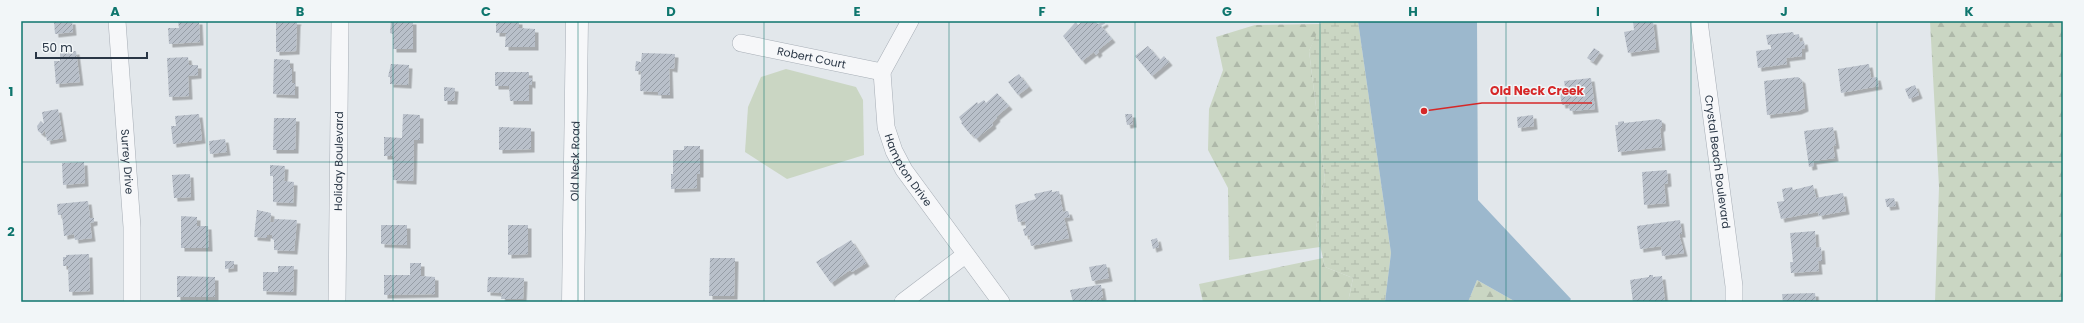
<svg xmlns="http://www.w3.org/2000/svg" width="2084" height="323" viewBox="0 0 2084 323" font-family="Poppins,sans-serif">
<defs>
<pattern id="forest-firs" width="22" height="20" patternUnits="userSpaceOnUse"><rect width="22" height="20" fill="#cad6c3"/><path d="M5 1l3.5 6h-7zM16 11l3.5 6h-7z" fill="#aeb8a9"/></pattern>
<pattern id="wetland-marsh" width="20" height="14" patternUnits="userSpaceOnUse"><rect width="20" height="14" fill="#cad6c3"/><path d="M1 5h8M5 5V1M11 12h8M15 12V8" fill="none" stroke="#aeb8a9"/></pattern>
<pattern id="building-hatch" width="6" height="6" patternUnits="userSpaceOnUse"><rect width="6" height="6" fill="#b9c0ca"/><path d="M-1 1l2-2M0 6l6-6M5 7l2-2" fill="none" stroke="#969da6"/></pattern>
<filter id="shadow"><feDropShadow dx="3.5" dy="3.5" stdDeviation="0" flood-color="#0004"/></filter>
</defs>
<rect width="100%" height="100%" fill="#e2e7eb"/>
<path fill="#cad6c3" d="M786,69L856,87L863,100L864,155L787,179L745,152L748,107L761,77Z"/>
<path fill="url(#forest-firs)" d="M1930,21H2063V302H1935L1939,187Z
M1322,24L1309,51L1325,178L1316,228L1320,247L1229,260L1228,188L1208,150L1209,109L1223,70L1216,37L1255,25Z
M1323,258L1325,267L1353,278L1348,302H1203L1199,284Z
M1477,280L1516,302H1468Z"/>
<path fill="url(#wetland-marsh)" d="M1322,21H1358L1391,253L1385,302H1348L1353,278L1325,267L1316,228L1325,178L1309,51Z"/>
<path fill="#9cb8cd" d="M1358,21H1477L1478,200L1571,299L1569,302H1516L1477,280L1468,302H1385L1391,253Z"/>
<path fill="url(#building-hatch)" filter="url(#shadow)" d="M54,21H72L73,32L55,34Z
M178,21H199L200,42L169,44L168,28H179Z
M276,21H298L297,23L296,51L276,52Z
M391,21H413V49H393V34L390,33Z
M496,21H519V28L535,29V47H505L506,33H496Z
M1083,21H1095L1098,24L1104,21L1105,23L1101,26L1112,39L1098,50L1099,52L1096,55L1094,52L1082,61L1063,36L1076,22L1078,25Z
M1633,21H1653L1656,49L1628,53L1624,32L1634,30Z
M1793,32L1794,35L1799,34L1800,42L1804,41L1805,48L1802,49V56L1786,58L1787,64L1758,68L1756,51L1771,49V45H1768L1766,35Z
M1148,46L1160,60L1164,56L1169,62L1152,76L1135,56Z
M1594,48L1600,52L1593,62L1587,58Z
M76,51L80,82L56,84L54,61H60V53Z
M642,53L675,54L674,69L669,68L670,95H658V92L640,91L641,71H635L636,61L641,62Z
M188,57L189,65H198V75L188,76L189,96L169,97L167,58Z
M274,59L290,60V68H292V83H295V95L273,94Z
M391,64L409,65L408,85L390,84V77H388Z
M1869,64L1871,78L1877,77L1879,86L1841,93L1838,69Z
M495,72H529V78H532V85L529,84V101H510L509,86H495Z
M1019,74L1029,87L1018,95L1008,82Z
M1798,77L1802,80L1805,108L1798,111L1767,115L1764,81Z
M1591,78L1595,109L1570,111L1568,104L1562,105L1559,88L1565,87L1564,81Z
M1915,85L1919,95L1909,99L1905,89Z
M444,87L455,88L454,101H444Z
M997,93L1009,106L996,117L997,118L992,123L993,125L976,139L972,134L971,135L961,123L962,122L959,117L977,102L978,104L984,100L986,103Z
M58,109L63,138L47,141L45,130L42,134L38,131L37,126L41,121L44,124L42,112Z
M199,114L202,140L173,144L171,126H176L175,116Z
M403,114L420,115V140H414L413,181L393,180V156H384V137L402,138Z
M1125,114H1132L1133,124L1127,125Z
M1533,115L1534,126L1518,128L1517,117Z
M274,118H296L295,150H273Z
M1659,119L1662,121V127L1660,129L1662,147L1618,152L1615,125H1618V122L1624,121V123Z
M499,127L531,128V149L499,150Z
M1833,127L1836,145L1833,146L1835,158L1813,161L1814,166L1809,167L1804,131Z
M225,139L227,152L210,154L209,141Z
M684,146H700V174H697V188L671,189V174H673V150H684Z
M84,162L85,183L63,185L62,163Z
M270,165L285,166L284,181L294,182L293,203L273,202V176H270Z
M1667,170L1668,183L1664,184L1666,203L1644,205L1642,172Z
M190,174L191,197L174,198L172,175Z
M1813,185L1816,198L1843,193L1846,211L1819,216L1818,212L1781,219L1777,202L1784,201L1782,189L1792,187L1793,190Z
M1052,190V192L1059,191L1063,212L1068,211L1070,217L1064,218L1069,238L1031,246L1029,235L1025,236L1023,229L1026,228L1025,221L1018,222L1015,205L1036,199L1034,194Z
M1894,198L1896,206L1887,207L1885,199Z
M88,201L90,218H94V222L90,223L92,238L75,240L74,234L64,236L62,215H58L57,204Z
M257,210L271,213L270,222H274V219L297,220L294,251L274,250V240L272,239V235H267V238L254,237Z
M181,216L197,217V226H208L209,248H181Z
M1680,220L1682,234H1679L1684,253L1662,256L1661,246L1640,249L1637,226Z
M381,225H407V245L381,244Z
M508,225H528V254L508,255Z
M1815,231L1816,248L1821,247L1822,261H1818L1819,271L1791,273L1790,262H1793L1790,233Z
M1157,238L1159,247L1153,249L1151,240Z
M851,240L866,263L852,272L850,270L831,283L816,262Z
M89,254L90,291L69,292L68,266H63V257H66V255Z
M710,258H735L734,296H709Z
M225,261H234V268L225,269Z
M410,263H421V276L435,277V294L384,295V275H410Z
M1106,264L1109,278L1092,281L1089,267Z
M278,266H294L293,292L263,291V272H278Z
M1649,275H1653V277L1662,276L1665,302H1633L1630,280L1649,277Z
M177,276L215,277V297H177Z
M488,277L524,278L523,299H501L502,293L487,292Z
M1098,285H1101L1103,297L1100,298L1102,302H1073L1070,290Z
M1815,293L1816,302H1783L1782,294Z"/>
<g fill="none" stroke-linecap="round" stroke-linejoin="round">
<g stroke="#a7aeb6" stroke-width="18">
<g id="minor">
<path id="s1" d="M117,21L132,227V302"/>
<path id="s2" d="M910,21L882,72L886,127L894,151L904,170L1001,302"/>
<path id="s3" d="M1699,21L1734,286V302"/>
<path id="s4" d="M741,43L882,72"/>
<path id="s5" d="M337,302L340,21"/>
<path d="M903,302L965,255"/>
</g>
</g>
<g stroke="#a7aeb6" stroke-width="23">
<g id="tertiary">
<path id="s6" d="M573,302L577,21"/>
</g>
</g>
<use href="#minor" stroke="#f6f7f9" stroke-width="17"/>
<use href="#tertiary" stroke="#f6f7f9" stroke-width="22"/>
</g>
<path fill="none" stroke="#0f766e" stroke-width="1" stroke-opacity="0.55" d="M207,21V302M393,21V302M578,21V302M764,21V302M949,21V302M1135,21V302M1320,21V302M1506,21V302M1691,21V302M1877,21V302M21,162H2063"/>
<g text-anchor="middle" dominant-baseline="central" stroke-width="3" stroke-linejoin="round" paint-order="stroke">
<g font-size="11" fill="#293645" stroke="#f2f6f8">
<text stroke="none"><textPath href="#s4" startOffset="72">Robert Court</textPath></text>
<text stroke="none"><textPath href="#s1" startOffset="141">Surrey Drive</textPath></text>
<text stroke="none"><textPath href="#s3" startOffset="142">Crystal Beach Boulevard</textPath></text>
<text stroke="none"><textPath href="#s5" startOffset="141">Holiday Boulevard</textPath></text>
<text stroke="none"><textPath href="#s6" startOffset="141">Old Neck Road</textPath></text>
<text stroke="none"><textPath href="#s2" startOffset="162">Hampton Drive</textPath></text>
</g>
</g>
<path fill="none" stroke="#d62828" stroke-width="1.5" d="M1424 111L1482 103H1592"/>
<circle fill="#d62828" stroke="#f2f6f8" stroke-width="1.5" cx="1424" cy="111" r="4"/>
<g font-size="12" text-anchor="middle" font-weight="bold" fill="#d62828" stroke="#f2f6f8" stroke-width="3" stroke-linejoin="round" paint-order="stroke">
<text x="1537" y="95">Old Neck Creek</text>
</g>
<rect width="2084" height="323" fill="none" stroke="#f2f6f8" stroke-width="44"/>
<path d="M36 52v6h111v-6" fill="none" stroke="#293645" stroke-width="2"/>
<text x="42" y="52" font-size="12" fill="#293645" stroke="#f2f6f8" stroke-width="3" paint-order="stroke">50 m</text>
<rect x="22" y="22" width="2040" height="279" fill="none" stroke="#0f766e" stroke-width="1.5"/>
<g font-size="13" text-anchor="middle" font-weight="bold" fill="#0f766e">
<text x="115" y="16">A</text>
<text x="300" y="16">B</text>
<text x="486" y="16">C</text>
<text x="671" y="16">D</text>
<text x="857" y="16">E</text>
<text x="1042" y="16">F</text>
<text x="1227" y="16">G</text>
<text x="1413" y="16">H</text>
<text x="1598" y="16">I</text>
<text x="1784" y="16">J</text>
<text x="1969" y="16">K</text>
<text x="11" y="96">1</text>
<text x="11" y="236">2</text>
</g>
</svg>
